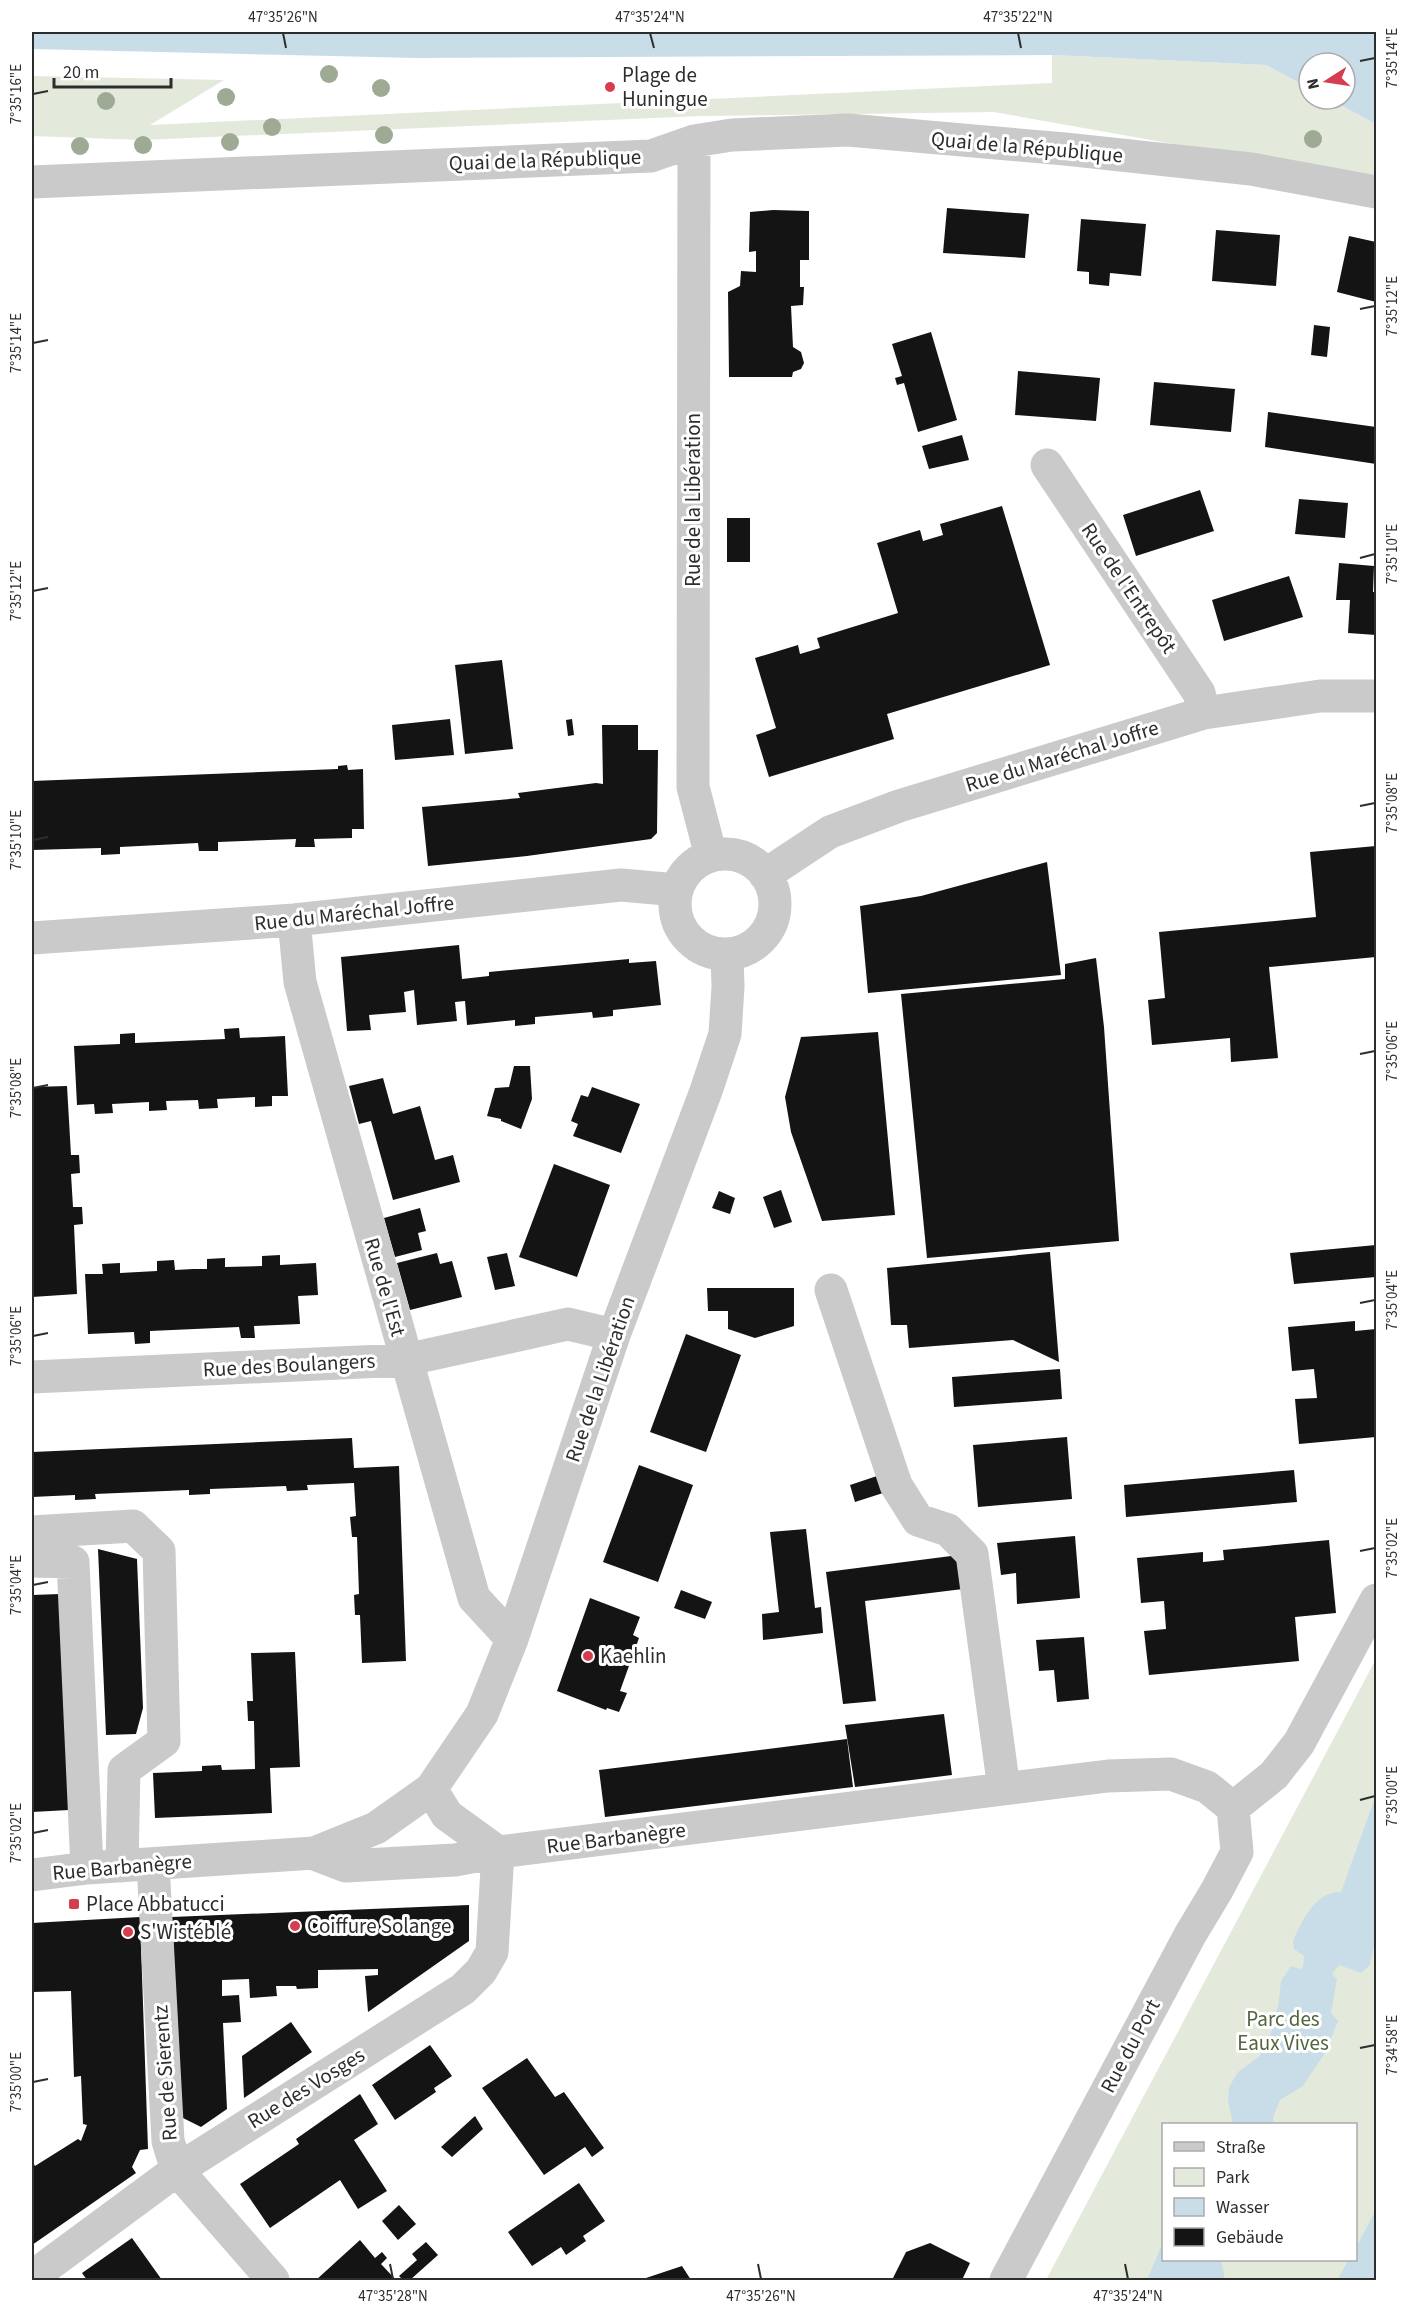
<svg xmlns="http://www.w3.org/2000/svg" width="1408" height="2312" viewBox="0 0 1408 2312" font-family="'Source Sans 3',sans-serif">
<rect width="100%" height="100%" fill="#fff"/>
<path fill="#e3e9db" d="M1052,55L1266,65L1309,88V99H1329L1376,124V180L994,112L701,116L142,140L32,136V76L224,80L150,125L1052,83Z
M1376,1659V2209L1356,2247V2124H1164V2260H1348L1337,2280H1046Z"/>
<path fill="#c9dde8" d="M32,32H1376V124L1329,99H1345V63H1309V88L1266,65L1052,55L417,58L32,49Z
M1376,1795V1937L1370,1965L1361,1973L1339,1965L1332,1974L1337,1979L1331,2013L1338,2021L1325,2053L1303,2086L1280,2100L1273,2117L1274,2124H1233L1228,2101L1229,2087L1238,2072L1260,2056L1270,2036L1278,2007L1281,1981L1291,1966L1300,1969L1303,1967L1304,1956L1294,1949L1293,1941C1302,1920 1316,1891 1341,1892Z
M1376,2209V2280H1337L1348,2260H1356V2247Z
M1163,2242L1164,2260H1221L1225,2280H1147Z"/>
<path fill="#141414" d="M947,208L1029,214L1025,258L943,253Z
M773,210L809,211V260H800V287H804L803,305L791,306L793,347L801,352L804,363L801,369L793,372L792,377H729L728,292L740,286L741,271L756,272V251L749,252L750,212Z
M1081,219L1146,224L1141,276L1110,273L1109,286L1089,284V272L1077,271Z
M1216,230L1280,235L1276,286L1212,281Z
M1349,236L1376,242V302L1337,292Z
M1314,325L1330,327L1327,357L1311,355Z
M931,332L957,420L918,432L904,383L897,385L895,378L902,376L892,344Z
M1018,371L1100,378L1096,421L1015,415Z
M1154,382L1235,389L1231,432L1150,425Z
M1268,412L1376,427V464L1265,447Z
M962,435L969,460L929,469L922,446Z
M1200,490L1214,531L1136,556L1123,515Z
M1299,499L1348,503L1345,538L1295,534Z
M1002,506L1050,665L887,714L894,739L769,777L756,735L776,728L755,658L798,645L800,654L820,648L817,638L898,613L877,543L920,530L923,541L943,535L940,524Z
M727,518H750V562H727Z
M1339,563L1374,566L1373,592H1376V635L1348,633L1350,600H1336Z
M1289,576L1303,617L1224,641L1212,600Z
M502,660L513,749L465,754L455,665Z
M450,719L454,755L395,760L392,725Z
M572,719L574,735L568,736L566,720Z
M602,725H638V750H658L657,833L651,839L527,856L428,866L422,807L520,798L518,793L596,783L603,784Z
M347,765L348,770L363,769L364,829H352V838L314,839L315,847H295L296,839L218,842V851H199L198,843L120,847V854L101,855V848L32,850V781L338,769V766Z
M1376,846V957L1269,967L1278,1058L1231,1062L1230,1038L1152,1045L1148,1000L1165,998L1159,932L1316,917L1310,852Z
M1047,862L1061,975L868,993L860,906L921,896Z
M459,945L462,979L489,976V972L629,959V963L656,961L661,1005L613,1010V1016L593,1018L592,1012L535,1017V1024L515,1026V1020L467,1025L465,1001L455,1002L457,1021L417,1025L414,990L404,992L406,1012L369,1015L371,1030L347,1031L341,957Z
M1096,958L1104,1027L1119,1241L927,1258L901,994L1065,979V964Z
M239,1028L240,1038L285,1036L288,1096H272V1106L255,1107V1097L217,1099L218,1108L199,1109L198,1100L166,1101L167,1110L149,1111V1102L112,1104L113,1113L95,1114L94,1104L77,1105L74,1046L120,1044V1034L135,1033V1043L225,1039L224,1029Z
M878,1032L895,1215L822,1221L791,1132L785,1097L801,1037Z
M514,1066H530L532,1099L521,1129L501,1121V1119L487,1116L495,1088L509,1087Z
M383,1078L393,1114L420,1106L435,1160L453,1155L460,1182L393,1200L371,1121L359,1124L349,1086Z
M67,1086L71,1155H79L80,1173L71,1174L73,1207H82L83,1224L74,1225L77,1294L32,1297V1087Z
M592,1087L640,1104L621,1153L573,1136L578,1124L571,1121L581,1095L588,1097Z
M554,1164L610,1185L577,1277L519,1257Z
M781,1190L792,1222L774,1228L763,1197Z
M719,1191L735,1198L730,1214L712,1208Z
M420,1208L426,1231L418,1233L422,1250L395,1257L384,1218Z
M1376,1245V1277L1294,1284L1290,1253Z
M1050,1252L1059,1362L1013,1340L909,1348L907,1325H891L887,1268Z
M437,1253L440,1264L452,1261L462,1297L410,1310L397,1263Z
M507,1253L515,1286L495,1290L487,1257Z
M280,1255V1265L316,1263L318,1295L298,1296L300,1324L254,1326L255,1338H241L239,1327L150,1331V1343L135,1344L134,1332L88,1334L85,1274H103L102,1264L120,1263V1273L157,1271V1261L174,1260L175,1270L193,1269H207V1259L225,1258V1267L262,1266V1256Z
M707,1288H794V1326L755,1338L728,1329V1311H708Z
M1355,1321V1331L1376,1329V1437L1299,1444L1295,1399L1317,1398L1314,1369L1292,1371L1288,1327Z
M686,1334L741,1355L706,1452L650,1432Z
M1060,1369L1062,1399L954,1407L952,1377Z
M1067,1437L1072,1499L978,1507L973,1445Z
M352,1438L354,1468L399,1466L406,1661L362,1663L360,1615H355L354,1595L359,1594L357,1537H352L350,1517L356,1516L354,1483L307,1485L308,1490L287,1491L286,1486L210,1489V1494L189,1495V1490L95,1494L96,1499L75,1500V1495L32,1497V1452Z
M639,1465L693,1485L658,1582L603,1562Z
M1294,1470L1297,1502L1126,1517L1124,1485Z
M877,1476L883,1493L855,1502L850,1485Z
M806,1529L815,1608L821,1607L823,1633L763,1640L762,1614L779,1612L770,1532Z
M1075,1536L1080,1598L1017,1604L1016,1573L1001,1575L997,1543Z
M1329,1540L1336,1613L1295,1617L1299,1661L1149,1675L1144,1631L1166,1629L1164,1601L1141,1603L1137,1558L1203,1552V1562L1224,1560L1223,1550Z
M98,1549L137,1559L143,1708L136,1734L106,1735Z
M959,1555L963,1589L865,1601L876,1701L843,1704L826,1572Z
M681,1590L712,1602L705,1619L674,1608Z
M60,1594L69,1810L32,1812V1595Z
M590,1598L640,1617L633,1635L639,1638L620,1691L627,1693L619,1712L607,1708L606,1710L557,1691Z
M1084,1637L1089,1699L1057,1702L1054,1670L1039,1671L1036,1640Z
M295,1652L300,1767L270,1768L272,1813L155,1818L153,1773L202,1771V1766L221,1765L222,1770L255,1769L254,1721H248L247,1701H253L251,1653Z
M944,1714L952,1775L855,1787L845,1725Z
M847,1739L853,1787L605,1817L599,1770Z
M469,1905V1941L368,2012L365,1976L378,1975V1969L318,1970V1988L297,1989L296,1986H276L277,1996L250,1998L249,1979L222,1980V1996L239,1995L241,2022L223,2023L227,2109L201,2127L181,2117L172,1917Z
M140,1917L148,2149L140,2150L132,2167L136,2173L32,2245V2161L35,2166L78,2139L81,2141L87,2125L83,2124L81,2076L74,2077L71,1991L32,1992V1923Z
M291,2022L312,2052L244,2098L242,2056Z
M430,2045L452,2076L434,2088L436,2092L395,2120L372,2085Z
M527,2058L555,2097L564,2092L604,2148L592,2157L585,2147L544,2175L482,2088Z
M360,2094L378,2124L354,2140L387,2191L358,2209L340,2180L270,2228L240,2184L299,2144L296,2139Z
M475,2116L483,2129L452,2157L441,2147Z
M579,2183L605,2221L583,2236L586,2241L566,2255L561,2247L532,2266L508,2232Z
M399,2205L416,2224L398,2240L382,2221Z
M132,2238L162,2280H87L82,2273Z
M360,2240L375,2258L382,2252L387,2258L381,2264L396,2280H316Z
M426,2242L438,2255L410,2280H403L399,2276L417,2260L412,2254Z
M930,2243L970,2263L962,2280H892L906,2252Z
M682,2266L691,2280H640Z"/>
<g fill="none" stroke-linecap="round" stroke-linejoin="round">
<path stroke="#cacaca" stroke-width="33" d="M694,141L693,787L711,856
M32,182L651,156L694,141L732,135L848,130L1065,149L1251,169L1376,192
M1047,465L1199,693L1204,713
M675 904a50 50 0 1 1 100 0a50 50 0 1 1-100 0Z
M765,875L830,832L899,806L1204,713L1320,696H1376
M294,920L300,982L474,1598L512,1639
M32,938L294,920L621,885L677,890
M831,1290L896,1485L918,1520L948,1530L972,1554L1004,1789
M32,1377L405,1360L568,1324L614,1335
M32,1532L133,1526L159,1551L164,1741L124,1770L122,1866
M32,1561L73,1562L87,1868
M431,1789L447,1815L498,1852
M1233,1808L1274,1775L1299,1743L1376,1600
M312,1853L346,1866L455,1860L498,1852L1108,1776L1171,1774L1207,1787L1233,1808
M153,1864L168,2141L177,2170L273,2280
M32,1875L87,1868L314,1853L376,1828L431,1789L482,1714L512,1639L614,1335L706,1091L725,1034L728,987L727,954
M32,2277L177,2170L463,1989L481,1971L492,1952L498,1852
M1006,2280L1190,1935L1217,1890L1237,1852L1233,1808"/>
</g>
<g fill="#9faa95">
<circle cx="329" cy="74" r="9"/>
<circle cx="381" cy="88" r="9"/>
<circle cx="226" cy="97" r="9"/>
<circle cx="106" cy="101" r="9"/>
<circle cx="272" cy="127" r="9"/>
<circle cx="384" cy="135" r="9"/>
<circle cx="1313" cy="139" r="9"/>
<circle cx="230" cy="142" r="9"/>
<circle cx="143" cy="145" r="9"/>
<circle cx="80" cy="146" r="9"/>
</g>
<path fill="none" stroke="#2d2d2d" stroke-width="2" d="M283,33L286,48M650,33L654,48M1018,33L1021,48M1360,61L1375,58M33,94L48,91M1360,309L1375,306M33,343L48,340M1360,558L1375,554M33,591L48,588M1360,806L1375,803M33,840L48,837M1360,1054L1375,1051M33,1088L48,1085M1360,1303L1375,1300M33,1336L48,1333M1360,1551L1375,1548M33,1585L48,1582M1360,1800L1375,1796M33,1833L48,1830M1360,2048L1375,2045M33,2082L48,2079M390,2264L393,2279M758,2264L761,2279M1125,2264L1128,2279"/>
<g fill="#d63d4e" stroke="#fff" stroke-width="2">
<circle cx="610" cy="87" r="6"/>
<circle cx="588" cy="1656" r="6"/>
<rect x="68" y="1898" width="12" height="12" rx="3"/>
<circle cx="295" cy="1926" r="6"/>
<circle cx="128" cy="1932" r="6"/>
</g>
<g text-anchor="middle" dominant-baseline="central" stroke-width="6" stroke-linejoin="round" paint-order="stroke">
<g font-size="21" fill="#2d2d2d" stroke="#fff" text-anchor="start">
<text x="622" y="75">Plage de<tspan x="622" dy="24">Huningue</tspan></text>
<text x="600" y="1656">Kaehlin</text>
<text x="86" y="1904">Place Abbatucci</text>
<text x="307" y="1926">Coiffure Solange</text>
<text x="140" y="1932">S'Wistéblé</text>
</g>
<g font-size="21" fill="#2d2d2d" stroke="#fff">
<text transform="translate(1027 147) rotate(5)">Quai de la République</text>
<text transform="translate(545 160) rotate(-2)">Quai de la République</text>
<text transform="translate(693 500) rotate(-90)">Rue de la Libération</text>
<text transform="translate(1129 588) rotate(56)">Rue de l'Entrepôt</text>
<text transform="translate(1062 756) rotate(-17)">Rue du Maréchal Joffre</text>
<text transform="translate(354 913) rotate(-6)">Rue du Maréchal Joffre</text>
<text transform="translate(385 1287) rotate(74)">Rue de l'Est</text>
<text transform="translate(289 1365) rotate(-3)">Rue des Boulangers</text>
<text transform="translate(600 1379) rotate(-71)">Rue de la Libération</text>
<text transform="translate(616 1838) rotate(-7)">Rue Barbanègre</text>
<text transform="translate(122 1867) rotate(-5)">Rue Barbanègre</text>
<text transform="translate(1130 2046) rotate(-62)">Rue du Port</text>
<text transform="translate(165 2073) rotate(-94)">Rue de Sierentz</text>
<text transform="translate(306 2088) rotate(-32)">Rue des Vosges</text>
</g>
<g font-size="21" fill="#51643e" stroke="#fff">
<text x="1283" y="2019">Parc des<tspan x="1283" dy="24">Eaux Vives</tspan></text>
</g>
</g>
<rect width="1408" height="2312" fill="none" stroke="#ffffff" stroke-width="66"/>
<rect x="1162" y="2123" width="195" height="138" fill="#ffffff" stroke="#ababab" stroke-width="1.5"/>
<rect x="1174" y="2142" width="30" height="9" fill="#cacaca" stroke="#ababab" stroke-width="1.5"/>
<text x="1216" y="2153" font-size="18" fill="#2d2d2d">Straße</text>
<rect x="1174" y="2168" width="30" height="18" fill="#e3e9db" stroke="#ababab" stroke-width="1.5"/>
<text x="1216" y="2183" font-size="18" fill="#2d2d2d">Park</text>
<rect x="1174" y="2198" width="30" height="18" fill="#c9dde8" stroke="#ababab" stroke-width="1.5"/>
<text x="1216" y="2213" font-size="18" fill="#2d2d2d">Wasser</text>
<rect x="1174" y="2228" width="30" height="18" fill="#141414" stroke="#ababab" stroke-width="1.5"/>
<text x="1216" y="2243" font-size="18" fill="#2d2d2d">Gebäude</text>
<g transform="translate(1327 81) rotate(258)"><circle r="28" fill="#ffffff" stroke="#ababab" stroke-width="1.5"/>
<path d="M0-4.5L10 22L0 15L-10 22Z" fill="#d63d4e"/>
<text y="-9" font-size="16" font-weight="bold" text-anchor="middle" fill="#2d2d2d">N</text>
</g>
<path d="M54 78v9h117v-9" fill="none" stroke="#2d2d2d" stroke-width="3"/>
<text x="63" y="78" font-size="18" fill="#2d2d2d" stroke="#ffffff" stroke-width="4.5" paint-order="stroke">20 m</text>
<rect x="33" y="33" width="1342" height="2246" fill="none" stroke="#2d2d2d" stroke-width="2"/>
<g font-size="15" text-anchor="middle" fill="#2d2d2d">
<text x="283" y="22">47°35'26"N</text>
<text x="650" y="22">47°35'24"N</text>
<text x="1018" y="22">47°35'22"N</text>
<text transform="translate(1392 58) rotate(-90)" y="5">7°35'14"E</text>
<text transform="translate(16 94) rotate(-90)" y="5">7°35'16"E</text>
<text transform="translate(1392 306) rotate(-90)" y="5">7°35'12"E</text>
<text transform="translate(16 343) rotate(-90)" y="5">7°35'14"E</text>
<text transform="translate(1392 554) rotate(-90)" y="5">7°35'10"E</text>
<text transform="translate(16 591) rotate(-90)" y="5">7°35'12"E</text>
<text transform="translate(1392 803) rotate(-90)" y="5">7°35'08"E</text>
<text transform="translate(16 840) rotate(-90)" y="5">7°35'10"E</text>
<text transform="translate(1392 1051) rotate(-90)" y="5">7°35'06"E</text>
<text transform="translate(16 1088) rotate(-90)" y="5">7°35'08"E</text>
<text transform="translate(1392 1300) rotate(-90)" y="5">7°35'04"E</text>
<text transform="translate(16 1336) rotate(-90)" y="5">7°35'06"E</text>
<text transform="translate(1392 1548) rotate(-90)" y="5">7°35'02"E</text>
<text transform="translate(16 1585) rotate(-90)" y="5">7°35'04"E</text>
<text transform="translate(1392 1796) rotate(-90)" y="5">7°35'00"E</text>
<text transform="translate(16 1833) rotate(-90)" y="5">7°35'02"E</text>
<text transform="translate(1392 2045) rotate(-90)" y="5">7°34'58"E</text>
<text transform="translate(16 2082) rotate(-90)" y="5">7°35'00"E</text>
<text x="393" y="2301">47°35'28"N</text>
<text x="761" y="2301">47°35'26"N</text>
<text x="1128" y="2301">47°35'24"N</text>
</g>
</svg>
